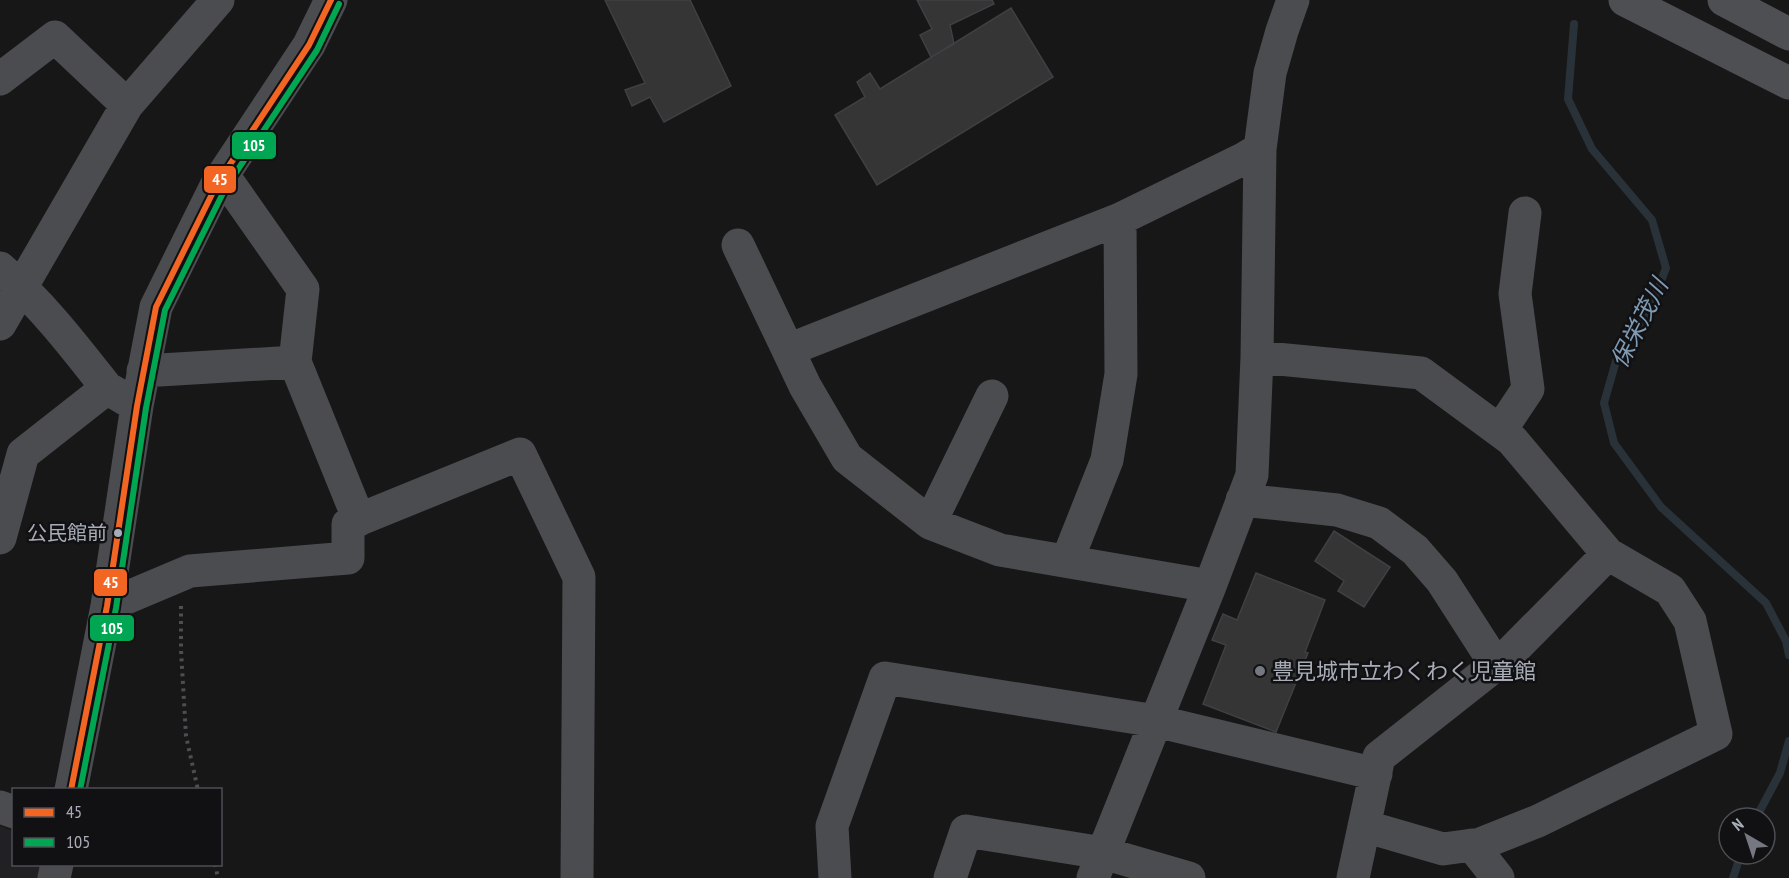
<svg xmlns="http://www.w3.org/2000/svg" width="1789" height="878" viewBox="0 0 1789 878" font-family="'PT Sans Narrow','Noto Sans JP',sans-serif">
<rect width="100%" height="100%" fill="#171717"/>
<path fill="#212123" d="M0,826L13,831L14,864L47,865L44,878H0Z"/>
<g fill="none" stroke-linecap="round" stroke-linejoin="round">
<path stroke="#2a3239" stroke-width="8" d="M1574,24L1568,99L1592,149L1652,220L1666,268L1653,302L1616,361L1604,403L1614,443L1661,507L1766,603L1786,641L1789,655
M1756,818L1780,773L1789,741
M1733,878L1741,854"/>
</g>
<path fill="#353536" stroke="#3f4043" stroke-width="1.5" d="M605,0H690L731,86L664,122L650,97L632,106L625,90L645,83Z
M917,0H992L994,4L950,25L954,44L931,57L920,35L932,29Z
M1011,8L1053,77L877,185L835,115L865,97L857,82L870,73L880,89Z
M1334,531L1390,567L1364,607L1338,591L1344,581L1315,561Z
M1256,573L1325,600L1305,652L1308,653L1276,732L1203,704L1226,645L1212,640L1223,614L1237,620Z"/>
<g fill="none" stroke-linecap="round" stroke-linejoin="round">
<path stroke="#4d4e52" stroke-width="4" stroke-dasharray="3 4.5" stroke-linecap="butt" d="M181,606V650L186,736L198,790
M215,864L218,878"/>
<path stroke="#4b4c50" stroke-width="33" d="M0,79L55,37L127,105
M223,175L303,289L295,362L359,520
M738,245L788,350
M0,268C41,303 74,346 107,388
M0,324L127,105L218,0
M1257,357L1421,373L1512,440L1608,554L1507,656L1379,757L1353,878
M143,371L295,362
M1500,431L1528,389L1515,294L1525,213
M1242,500L1337,510L1379,523L1415,550L1442,581L1496,665
M930,523L992,396
M0,538L23,454L107,388L137,406
M1067,561L1107,460L1121,374L1120,219
M1210,586L1000,550L930,523L847,458L805,386L788,350L1120,219L1245,158L1260,149
M107,606L190,571L348,558V524L520,454L579,577L577,878
M71,790L107,606L137,406L156,307L217,184L309,45L331,0
M0,807L14,812
M1364,826L1443,849L1480,844L1538,821L1716,734L1690,621L1670,590L1608,554
M1472,845L1498,878
M54,878L57,864
M835,878L832,826L885,678L1156,721L1376,774
M950,878L966,831L1103,853L1189,878
M1093,878L1210,586L1252,475L1257,357L1260,149L1270,73L1282,31L1293,0"/>
<path stroke="#4d4f52" stroke-width="33" d="M1625,0L1789,83
M1724,0L1789,34"/>
<g stroke="#111113" stroke-width="10">
<path id="bus-1" d="M71,790L107,606L137,406L156,307L217,184L309,45L331,0"/>
</g>
<g stroke="#111113" stroke-width="10">
<path id="bus-2" d="M80,790L116,608L146,408L165,310L225,189L317,50L339,4"/>
</g>
<use href="#bus-1" stroke="#f26522" stroke-width="6"/>
<use href="#bus-2" stroke="#00a651" stroke-width="6"/>
</g>
<circle fill="#a8adb8" stroke="#111113" stroke-width="2" cx="118" cy="533" r="5"/>
<circle fill="#757880" stroke="#111113" stroke-width="2" cx="1260" cy="671" r="6"/>
<g text-anchor="middle" dominant-baseline="central" stroke-width="5" stroke-linejoin="round" paint-order="stroke">
<g font-size="20" fill="#a8adb8" stroke="#111113" text-anchor="end">
<text x="107" y="533">公民館前</text>
</g>
<g font-size="22" fill="#a8adb8" stroke="#111113" text-anchor="start">
<text x="1272" y="671">豊見城市立わくわく児童館</text>
</g>
<g font-size="24" font-style="italic" fill="#7f9bb3" stroke="#111113">
<text transform="translate(1639 323) rotate(-63)">保栄茂川</text>
</g>
</g>
<g stroke="#111113" stroke-width="2">
<rect x="231" y="131" width="46" height="29" rx="6" fill="#00a651"/>
<rect x="203" y="165" width="34" height="29" rx="6" fill="#f26522"/>
<rect x="93" y="568" width="35" height="29" rx="6" fill="#f26522"/>
<rect x="89" y="614" width="46" height="28" rx="6" fill="#00a651"/>
</g>
<g font-size="16" text-anchor="middle" font-weight="bold" fill="#fff">
<text x="254" y="151">105</text>
<text x="220" y="185">45</text>
<text x="111" y="588">45</text>
<text x="112" y="634">105</text>
</g>
<rect x="12" y="788" width="210" height="78" fill="#111113" stroke="#4d4f55" stroke-width="1.5"/>
<rect x="24" y="808" width="30" height="9" fill="#f26522" stroke="#4d4f55" stroke-width="1.5"/>
<text x="66" y="818" font-size="18" fill="#a8adb8">45</text>
<rect x="24" y="838" width="30" height="9" fill="#00a651" stroke="#4d4f55" stroke-width="1.5"/>
<text x="66" y="848" font-size="18" fill="#a8adb8">105</text>
<g transform="translate(1747 836) rotate(321)"><circle r="28" fill="#111113" stroke="#4d4f55" stroke-width="1.5"/>
<path d="M0-4.5L10 22L0 15L-10 22Z" fill="#757880"/>
<text y="-9" font-size="16" font-weight="bold" text-anchor="middle" fill="#a8adb8">N</text>
</g>
</svg>
